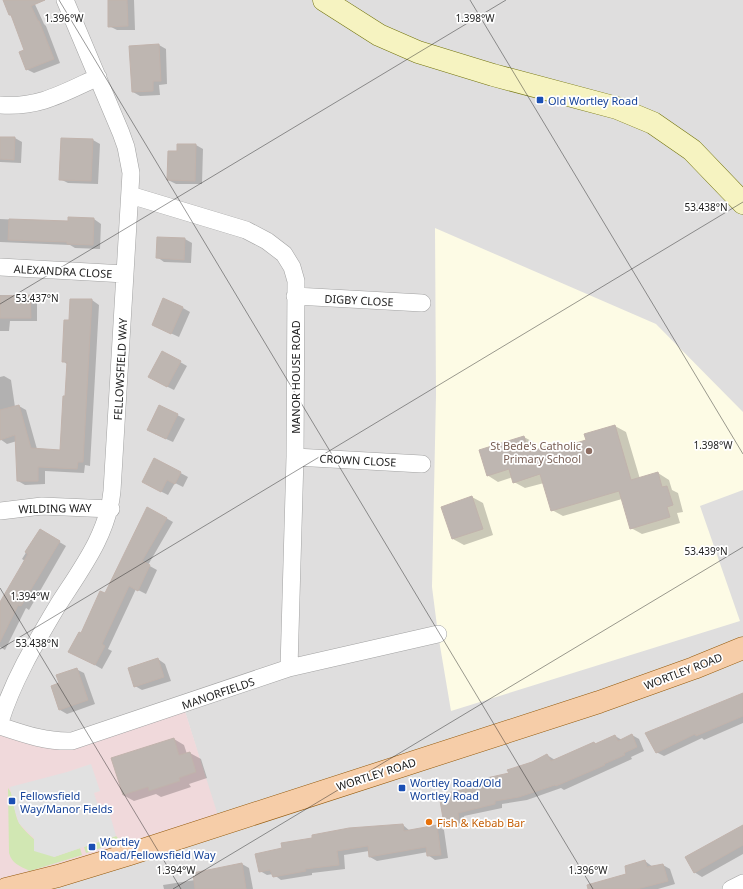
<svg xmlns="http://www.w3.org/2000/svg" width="743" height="889" viewBox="0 0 743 889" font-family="'Noto Sans',sans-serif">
<rect width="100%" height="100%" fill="#f1ede8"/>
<path fill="#dfdede" d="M0,0H743V889H6L220,825L183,705L91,736L0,726Z"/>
<path fill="#f0d9db" d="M183,705L221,825L0,889V726L55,742Z"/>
<path fill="#fdfbe5" d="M435,228L656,324L743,412V490L700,506L740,621L451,711L438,634L432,587L436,395Z"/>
<path fill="#d1e7b3" d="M8,788C16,797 13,813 19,823C25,833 45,848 54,857L80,848L82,855L30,871C20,866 12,864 9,853Z
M116,836L121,841L86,853L84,847Z"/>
<path fill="#e1e1e1" d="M91,764L100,791L94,793L98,806L107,804L116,836L54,857L34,851V838L19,823L14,808L10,787L67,772Z"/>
<path fill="#0003" d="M4,0H33L44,24L46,26L60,63L34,73L26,69L25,50L12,16L10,15Z
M109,0H134L135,30H117L109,26Z
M159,45L166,49L167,84L159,85L160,95L140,96L133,92Z
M0,138H15L22,142L21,163L0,162Z
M93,140L100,144L98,184L68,183L60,179Z
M196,145L203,149L202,184H176L168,180Z
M69,218L94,219L101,224L100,249L75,248L70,245L0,242V219L69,222Z
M158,238L185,239L192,243L191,263L164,262L157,257Z
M0,295L30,296L37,301V321H10L9,331H0Z
M92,300L99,305L90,466L85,465L84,473L45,471V484L25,485L18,481L17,441L7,444L0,439V377L4,376L11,380L15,407L19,406L26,410L37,449L61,451L68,365L63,361L70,321Z
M183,308L190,312L179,337L153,325Z
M163,352L187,366L174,390L156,381Z
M160,406L185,419L173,442L155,434Z
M615,426L626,432L640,479L658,473L669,480L672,490L678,493L683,512L677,513L680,523L642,534L631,528L622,499L563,516L552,510L544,483L525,488L514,482L513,477L498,482L487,475L524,437L535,443L537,450L557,444L563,448L587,441Z
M155,459L188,477L183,487L175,483L168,495L150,486Z
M472,497L483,503L493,535L464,545L453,539Z
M166,518L173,522L148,565L157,570L146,594L136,589L108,649L112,651L102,669L79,656L82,635L106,595Z
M40,530L66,546L29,610L26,608L5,650L0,647V604L25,561L22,559Z
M158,659L165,664L171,681L142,690L135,686Z
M76,669L84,673L95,704L67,714L60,710L52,686L61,683Z
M743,694V723L704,740L702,738L664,756L656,752Z
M632,735L639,739L644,751L631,757L632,759L564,790L561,788L527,800L502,804V808L464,816L466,825L452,827L445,823L480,787L547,755L555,760L594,743L597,744L615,736L622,740Z
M174,739L184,745L187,754L190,753L201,759L207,778L189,784L191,787L161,797L156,794L134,801L123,795Z
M403,825L410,831L437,826L444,830L448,858L435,860L428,855V852L377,861L370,857L369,851L344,855L345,869L312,873V875L281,880L273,874L267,875L260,871Z
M743,826V854L702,877L694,872Z
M645,861L653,867L663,865L670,869L675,884L658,889H590L628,874Z
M242,864L249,868L253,889H164L163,885L195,880Z"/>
<path fill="#beb6b1" stroke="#c1b3ac" d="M3,0H45L31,6L38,21H39L54,59L26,70L19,52L24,50L11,15H9Z
M108,0H127L128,26L108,27Z
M159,44L161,81H153V91L132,92L129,46Z
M0,137H15L14,160L0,159Z
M61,138L93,139L91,181L59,180Z
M177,144H196L195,181L167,180L168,151H177Z
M68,217L94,218L93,245L67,244V242L8,240L9,219L68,221Z
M157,237L185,238L184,260L156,258Z
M30,295L31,318H0V296Z
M163,298L183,307L171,334L152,325Z
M70,299H92L83,462H78L77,469L38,467V481H17L15,435L0,440V410L19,405L31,448L60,450L63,396H65L67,362H62L64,320H69Z
M162,351L181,361L167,387L148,377Z
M159,405L178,414L166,439L147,430Z
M615,425L631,480L658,472L662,487L667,486L673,505L667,507L670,517L630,529L619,491L551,511L540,474L513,483L509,469L487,476L479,450L524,436L529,452L557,443L559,448L586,440L584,434Z
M154,458L181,472L175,484L167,480L161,492L142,482Z
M472,496L483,529L452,539L441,507Z
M147,507L167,518L142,561L150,565L138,591L129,586L102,644L105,646L95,665L68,652L79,632L81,633L100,591L105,593Z
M40,529L60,541L21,606L18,605L0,642V602L28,554L25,552Z
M158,658L164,677L134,687L128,668Z
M77,668L88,700L59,710L51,686L59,683L56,675Z
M743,693V716L696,736L695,734L656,753L645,733Z
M632,734L637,747L624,753L625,755L604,764L605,765L556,786L555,785L519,797L495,801V804L458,813L459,821L444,824L439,795L479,786L478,780L509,773L507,770L532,762L547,754L551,761L594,742L595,744L615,735L618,741Z
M174,738L179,755L190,752L196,772L179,778L180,781L149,791L148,787L123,795L111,758Z
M403,824L404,831L437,825L441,855L427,856L426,847L369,857L368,846L337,851L339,865L305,869L306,871L273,877L270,870L259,872L255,854L282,848L281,843L312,838V835L349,828Z
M743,825V845L694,873L685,857Z
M645,860L647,867L663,864L668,881L637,889H588L587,885L626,874L625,866Z
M242,863L246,889H195L193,873Z"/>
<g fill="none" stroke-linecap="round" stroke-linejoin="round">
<g stroke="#a2a2a2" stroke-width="18">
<path id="street" d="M0,105C39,108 63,93 98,77
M130,195L246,230L267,241L284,254L292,267L296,281L295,457L289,668
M0,267L125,274
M295,296L422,303
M295,457L422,464
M0,511L42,506L111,509
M0,722C13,680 36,642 58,605C81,569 108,534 112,491L131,173L126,147L121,133L65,0
M0,726C24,734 46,742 72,741L289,668L438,634
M731,889L743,883"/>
</g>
<g stroke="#72730d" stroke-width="23">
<path id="secondary" d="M324,0L379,35L418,52L493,75L617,108L653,123L692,150L743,203"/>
</g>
<g stroke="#93590b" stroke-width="23">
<path id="primary" d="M6,889L58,876L130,854L599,702L694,668L743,648"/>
</g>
<use href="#street" stroke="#fff" stroke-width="17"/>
<use href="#secondary" stroke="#f6f3c1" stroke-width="22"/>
<use href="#primary" stroke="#f6cda8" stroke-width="22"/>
</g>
<path fill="none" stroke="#212121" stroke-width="1" stroke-opacity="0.45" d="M59,0L593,889M470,0L743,454M0,304L506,0M0,588L181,889M0,649L743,202M173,889L743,547"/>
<g fill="#1a4fb4" stroke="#fff" stroke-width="1.5">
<rect x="536" y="96" width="8" height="8" rx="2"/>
<rect x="398" y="784" width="8" height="8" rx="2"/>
<rect x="8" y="797" width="8" height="8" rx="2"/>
<rect x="88" y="843" width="8" height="8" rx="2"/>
</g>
<circle fill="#8d6e63" stroke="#fff" stroke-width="1.5" cx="589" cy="451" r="4"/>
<circle fill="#e8710a" stroke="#fff" stroke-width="1.5" cx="429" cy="822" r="4"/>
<g text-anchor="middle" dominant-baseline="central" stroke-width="3.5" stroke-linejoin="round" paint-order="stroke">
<g font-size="11" fill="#164399" stroke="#fff" text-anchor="start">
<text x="548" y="100">Old Wortley Road</text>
<text x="410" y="782">Wortley Road/Old<tspan x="410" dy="13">Wortley Road</tspan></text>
<text x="20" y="795">Fellowsfield<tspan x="20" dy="13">Way/Manor Fields</tspan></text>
<text x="100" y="841">Wortley<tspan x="100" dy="13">Road/Fellowsfield Way</tspan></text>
</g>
<g font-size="11" fill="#212121" stroke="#fff">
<text transform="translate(63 271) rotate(3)">ALEXANDRA CLOSE</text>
<text transform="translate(359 300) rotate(3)">DIGBY CLOSE</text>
<text transform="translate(120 369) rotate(-87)">FELLOWSFIELD WAY</text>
<text transform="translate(295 377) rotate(-90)">MANOR HOUSE ROAD</text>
<text transform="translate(358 460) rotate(3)">CROWN CLOSE</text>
<text transform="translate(55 508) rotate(-1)">WILDING WAY</text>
<text transform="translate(683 671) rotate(-21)">WORTLEY ROAD</text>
<text transform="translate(218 693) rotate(-19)">MANORFIELDS</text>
<text transform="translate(376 774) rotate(-18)">WORTLEY ROAD</text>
</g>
<g font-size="11" fill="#785e54" stroke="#fff" text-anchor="end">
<text x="581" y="445">St Bede's Catholic<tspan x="581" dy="13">Primary School</tspan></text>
</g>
<g font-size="11" fill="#c56008" stroke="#fff" text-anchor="start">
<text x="437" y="822">Fish &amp; Kebab Bar</text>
</g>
</g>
<g font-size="10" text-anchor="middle" fill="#212121" stroke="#fff" stroke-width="3.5" stroke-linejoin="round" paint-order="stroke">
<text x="64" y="22">1.396°W</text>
<text x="475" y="22">1.398°W</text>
<text x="706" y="211">53.438°N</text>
<text x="37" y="302">53.437°N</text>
<text x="713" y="449">1.398°W</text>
<text x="706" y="555">53.439°N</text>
<text x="30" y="600">1.394°W</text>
<text x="37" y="647">53.438°N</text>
<text x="176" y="874">1.394°W</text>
<text x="588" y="874">1.396°W</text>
</g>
</svg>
